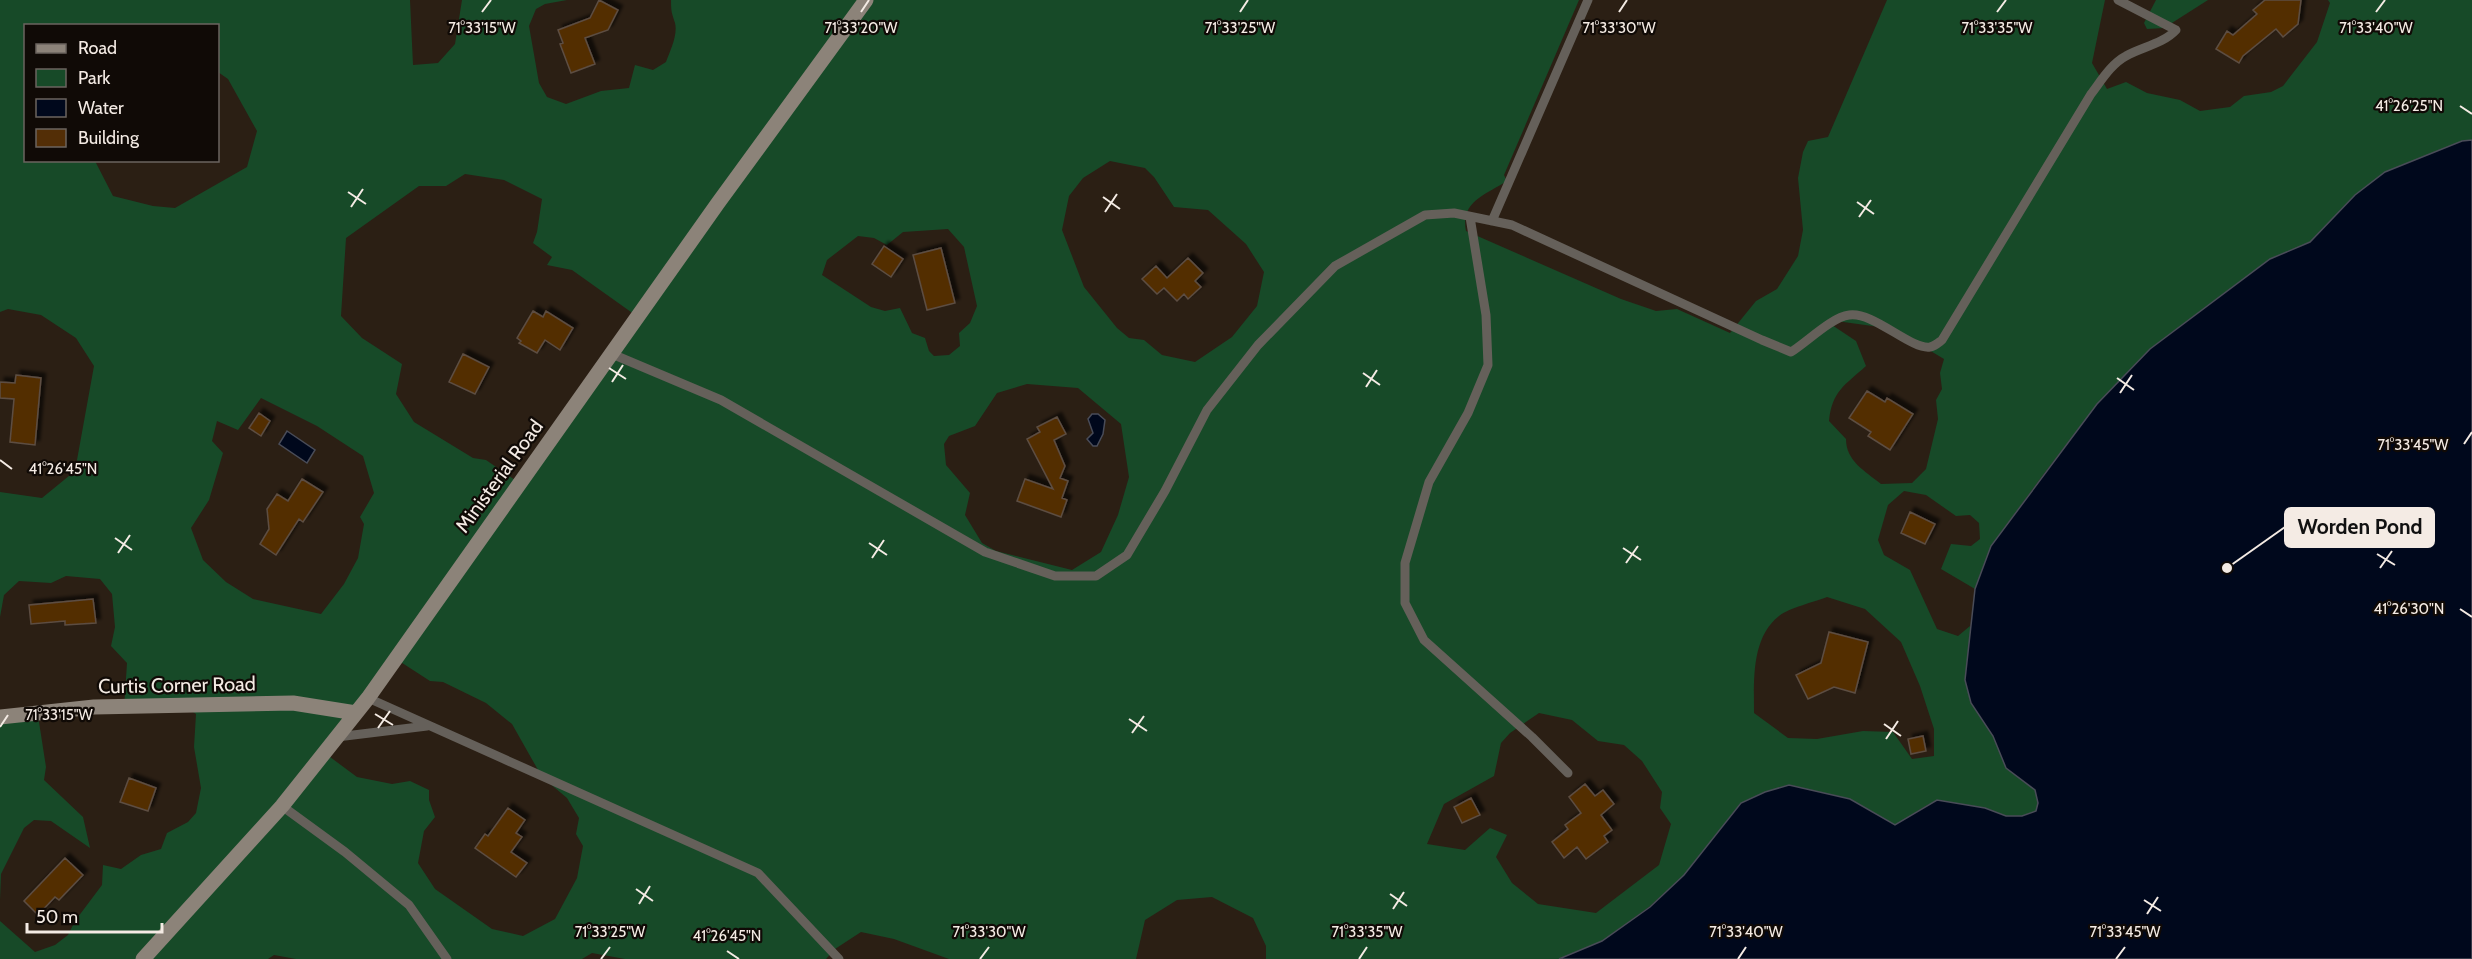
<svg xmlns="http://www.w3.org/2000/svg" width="2472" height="959" viewBox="0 0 2472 959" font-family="Cabin,sans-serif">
<defs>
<filter id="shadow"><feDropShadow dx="4.5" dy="-4.5" stdDeviation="1.5" flood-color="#0009"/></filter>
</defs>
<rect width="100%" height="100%" fill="#2b1f14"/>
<path fill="#174a28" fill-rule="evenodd" d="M0,0H410L413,65L438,63L455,44L462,0H567L545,4L536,9L529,26L539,83L547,97L566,104L601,91L629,88L635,65L653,70L666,62C670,51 678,35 675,23C672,13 671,13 671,0H1579L1504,175L1507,181C1485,195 1460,202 1466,231L1621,299L1656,311L1677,309L1730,333L1756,301L1777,289L1798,256L1803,230L1798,178L1803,152L1808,141L1828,137L1887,0H2105L2092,63L2107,89L2126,82L2147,93L2180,100L2200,111L2230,107L2244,96L2271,92L2283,86L2317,42L2330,3L2328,0H2472V140L2462,141L2385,172L2355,195L2310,242L2270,259L2150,349L2097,404L2043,475L1991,546L1975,589L1941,569L1951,544L1971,546L1980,539L1979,523L1970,515L1956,516L1926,495L1904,491L1888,505L1878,540L1884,555L1910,570L1937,629L1958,636L1970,626L1971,703L1993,736L2006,768L2035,790L2038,803L2036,811L2022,816H2006L1985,808L1929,804L1895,825L1850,799L1789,785L1741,803L1684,875L1649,907L1602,941L1559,959H1266V946L1253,918L1212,897L1177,900L1145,920L1136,959H949L894,939L861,932L835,949L826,959H625L592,953L582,959H296L274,955L268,959H0V921L35,952L55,945L68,935L75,921L102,885L103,865L121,869L141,855L161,849L167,833L188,822L196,813L201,788L194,747L196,714L193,712L124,709L127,663L111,646L115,627L112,594L100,579L66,576L51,583L19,581L4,595L0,617V492L42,498L75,471L94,366L76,338L41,315L8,309L0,312ZM26,26H218V72L228,79L257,131L247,167L175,208L153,206L113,196L95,161L26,160ZM1110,161L1145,168L1154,177L1174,207L1208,210L1246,244L1264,272L1257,306L1232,337L1195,362L1162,355L1144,340L1129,338L1117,328L1084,287L1062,230L1069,196L1083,178ZM465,174L504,180L542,199L537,232L533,243L552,257L547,265L572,270L638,317L518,482L486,460L473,458L414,422L396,394L402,364L362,338L341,316L346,238L419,186H446ZM948,229L964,247L977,306L970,323L959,333L960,346L949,355L934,356L929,351L925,338L912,333L900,308L885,311L871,307L822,275L827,260L858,236L874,238L887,245L903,232ZM1829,320L1894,329L1944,359L1940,373L1942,389L1936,400L1938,419L1926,469L1912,483L1881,484C1865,471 1846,461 1846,439L1829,421C1832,391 1845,385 1866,366L1856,341L1832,325ZM1027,384L1078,388L1121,424L1129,477L1118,515L1101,552L1072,570L996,551L982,543L965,515L970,493L946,465L944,444L949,436L975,426L997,393ZM261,398L317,426L363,456L374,493L360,517L364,524L358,558L344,584L321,614L253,599L226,582L203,560L191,528L209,500L223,453L212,441L217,421L238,430ZM1827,597L1865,609L1901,642L1920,686L1934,729V756L1912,759L1893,732L1863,731L1817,739L1788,738L1754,713C1754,681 1751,638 1779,616C1789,608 1814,602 1827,597ZM396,659L430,681L443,682L486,703L512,724L542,777L567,798L579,818L576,834L583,846L577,878L555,919L523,936L492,929L435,889L418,863L424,831L435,817L429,800V790L410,781L392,784L357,777L326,754ZM1539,713L1572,720L1598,741L1624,745L1642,761L1662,792L1660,808L1671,824L1659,865L1596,913L1538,904L1512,883L1496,857L1507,835L1490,828L1465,850L1427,844L1444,804L1494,776L1501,743L1510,733Z
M2156,0H2208L2164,28L2147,29L2144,23Z
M35,715L39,722L46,767L44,780L83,817L90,848L51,821L34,820L24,828L1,874L0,900V719Z"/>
<path fill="#00081c" stroke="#494c58" stroke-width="1.5" d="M2472,140V959H1559L1602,941L1650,907L1684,875L1741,803L1765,792L1789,785L1850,799L1895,825L1937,800L1985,808L2006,816H2022L2036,811L2038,803L2035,790L2006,768L1993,736L1971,703L1965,680L1975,589L1991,546L2097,404L2150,349L2270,259L2310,242L2355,195L2385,172L2462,141Z
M1092,414H1098L1105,420L1103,434L1097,446H1093L1087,439L1093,433L1088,419Z
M287,431L315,450L307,463L279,444Z"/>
<path fill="#532e06" stroke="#5d4e42" stroke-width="1.5" filter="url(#shadow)" d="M599,0L618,10L608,30L585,38L595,64L571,73L560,44L563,43L558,30L590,18Z
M2265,0H2301L2298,24L2283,37L2276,29L2243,56L2239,63L2216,49L2227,31L2233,35L2257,14L2253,10Z
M884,246L903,259L891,277L872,264Z
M941,248L955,303L927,310L913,255Z
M1188,258L1203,273L1195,281L1201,287L1188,299L1184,294L1177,301L1164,288L1157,294L1142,279L1156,266L1167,278Z
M533,311L543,317L546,311L573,328L560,350L545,340L537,353L519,343L521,341L517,338Z
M463,354L489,367L475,394L449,382Z
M16,375L41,378L35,445L10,442L14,399L0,398V382L15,383Z
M1867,391L1885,402L1887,398L1913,414L1890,450L1868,436L1871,432L1849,418Z
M259,413L270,421L261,436L249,428Z
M1057,417L1066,434L1054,440L1065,466L1060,478L1068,481L1062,498L1067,500L1061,517L1017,501L1025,479L1053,489L1027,439L1040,432L1037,427Z
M302,479L323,492L303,522L299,519L276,555L260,544L269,529L267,509L277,494L288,501Z
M1910,512L1935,524L1925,544L1901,533Z
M93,599L96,623L65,625V621L31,624L29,605Z
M1829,632L1868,642L1855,693L1834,687L1808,699L1796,675L1821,663Z
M1923,736L1926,751L1911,754L1908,739Z
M129,778L156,788L148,811L120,802Z
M1585,784L1595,796L1603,790L1614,804L1601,815L1612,830L1604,836L1608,842L1586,859L1577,847L1564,858L1552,842L1568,829L1565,825L1581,813L1569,797Z
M1471,798L1480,815L1462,823L1454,807Z
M508,808L525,820L516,833L522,837L511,852L527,863L516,877L475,848L485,834L488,836Z
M65,858L83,875L59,900L55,897L38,915L24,901Z"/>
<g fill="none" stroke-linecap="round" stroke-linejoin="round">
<path stroke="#65605a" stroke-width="9" d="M1470,217L1486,315L1488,365L1468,413L1429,482L1405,563V603L1424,640L1532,737L1568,773
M1492,221L1588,0
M612,354L721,400L985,552L1055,576H1096L1127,555L1165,491L1207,410L1258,345L1335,266L1425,215L1454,213L1512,225L1762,340L1791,352C1807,342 1832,317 1849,315C1873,311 1911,350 1930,347C1935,346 1938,343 1942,340L2091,94C2101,81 2111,64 2126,56C2142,47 2163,44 2176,30L2118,0
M368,698L758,873L839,959
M337,737L427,726
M282,806L345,852L409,905L447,959"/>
<path stroke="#8c8379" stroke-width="15" d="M0,717L94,707L293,703L356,713
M143,959L282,806L368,698L718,203L866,0"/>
</g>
<path fill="none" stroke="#f4ebe4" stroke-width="2" d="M482,12L491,0M861,12L869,0M1240,12L1248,0M1619,12L1627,0M1997,12L2006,0M2376,12L2385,0M2460,106L2472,114M348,192L366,204M1103,197L1120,209M1857,202L1874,214M351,207L363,189M1105,212L1117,194M1859,217L1871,200M609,368L626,379M1363,373L1380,385M2117,378L2134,390M612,382L623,365M1366,387L1377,370M2120,393L2132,375M2464,444L2472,432M0,460L12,469M115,538L132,550M869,543L887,555M1623,548L1641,560M118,553L130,535M2377,554L2395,565M872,558L884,540M1626,563L1638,546M2380,568L2392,551M2460,609L2472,617M375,714L393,725M1129,719L1147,731M1884,724L1901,736M0,727L8,715M378,728L390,711M1132,733L1144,716M1886,739L1898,721M636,889L653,901M1390,894L1407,906M2144,900L2161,911M639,904L650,886M1393,909L1404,892M2147,914L2158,897M727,951L739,959M601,959L610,947M980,959L989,947M1359,959L1367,947M1738,959L1746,947M2116,959L2125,947"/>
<g text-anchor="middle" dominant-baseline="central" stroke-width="4.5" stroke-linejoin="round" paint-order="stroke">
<g font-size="20" fill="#f4ebe4" stroke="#100a06">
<text transform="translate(499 476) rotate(-54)">Ministerial Road</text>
<text transform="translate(177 685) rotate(-1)">Curtis Corner Road</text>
</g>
</g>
<g font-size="15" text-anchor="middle" fill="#f4ebe4" stroke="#100a06" stroke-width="4.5" stroke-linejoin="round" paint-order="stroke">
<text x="482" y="33">71°33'15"W</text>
<text x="861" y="33">71°33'20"W</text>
<text x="1240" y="33">71°33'25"W</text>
<text x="1619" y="33">71°33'30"W</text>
<text x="1997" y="33">71°33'35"W</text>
<text x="2376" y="33">71°33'40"W</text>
<text x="2409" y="111">41°26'25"N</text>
<text x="2413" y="450">71°33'45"W</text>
<text x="63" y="474">41°26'45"N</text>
<text x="2409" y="614">41°26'30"N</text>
<text x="59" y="720">71°33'15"W</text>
<text x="610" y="937">71°33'25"W</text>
<text x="989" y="937">71°33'30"W</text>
<text x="1367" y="937">71°33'35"W</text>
<text x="1746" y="937">71°33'40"W</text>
<text x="2125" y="937">71°33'45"W</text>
<text x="727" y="941">41°26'45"N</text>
</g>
<path fill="none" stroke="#f4ebe4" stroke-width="2" d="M2227 568L2285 527"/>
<circle fill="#f4ebe4" stroke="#100a06" stroke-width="2" cx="2227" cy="568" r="6"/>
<rect fill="#f4ebe4" stroke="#f4ebe4" stroke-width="2" x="2285" y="508" width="149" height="39" rx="6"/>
<g font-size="21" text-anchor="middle" font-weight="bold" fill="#111">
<text x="2360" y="534">Worden Pond</text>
</g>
<rect x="24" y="24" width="195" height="138" fill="#100a06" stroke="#6b645f" stroke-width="1.5"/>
<rect x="36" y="44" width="30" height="9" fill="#8c8379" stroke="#6b645f" stroke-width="1.5"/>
<text x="78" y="54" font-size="18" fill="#f4ebe4">Road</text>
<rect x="36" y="69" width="30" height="18" fill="#174a28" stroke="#6b645f" stroke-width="1.5"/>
<text x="78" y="84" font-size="18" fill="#f4ebe4">Park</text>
<rect x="36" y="99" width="30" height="18" fill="#00081c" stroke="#6b645f" stroke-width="1.5"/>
<text x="78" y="114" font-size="18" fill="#f4ebe4">Water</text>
<rect x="36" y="129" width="30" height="18" fill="#532e06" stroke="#6b645f" stroke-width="1.5"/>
<text x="78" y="144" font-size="18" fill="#f4ebe4">Building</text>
<path d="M27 923v9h135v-9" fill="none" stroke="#f4ebe4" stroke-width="3"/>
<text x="36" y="923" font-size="18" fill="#f4ebe4" stroke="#100a06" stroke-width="4.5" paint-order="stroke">50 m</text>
</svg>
